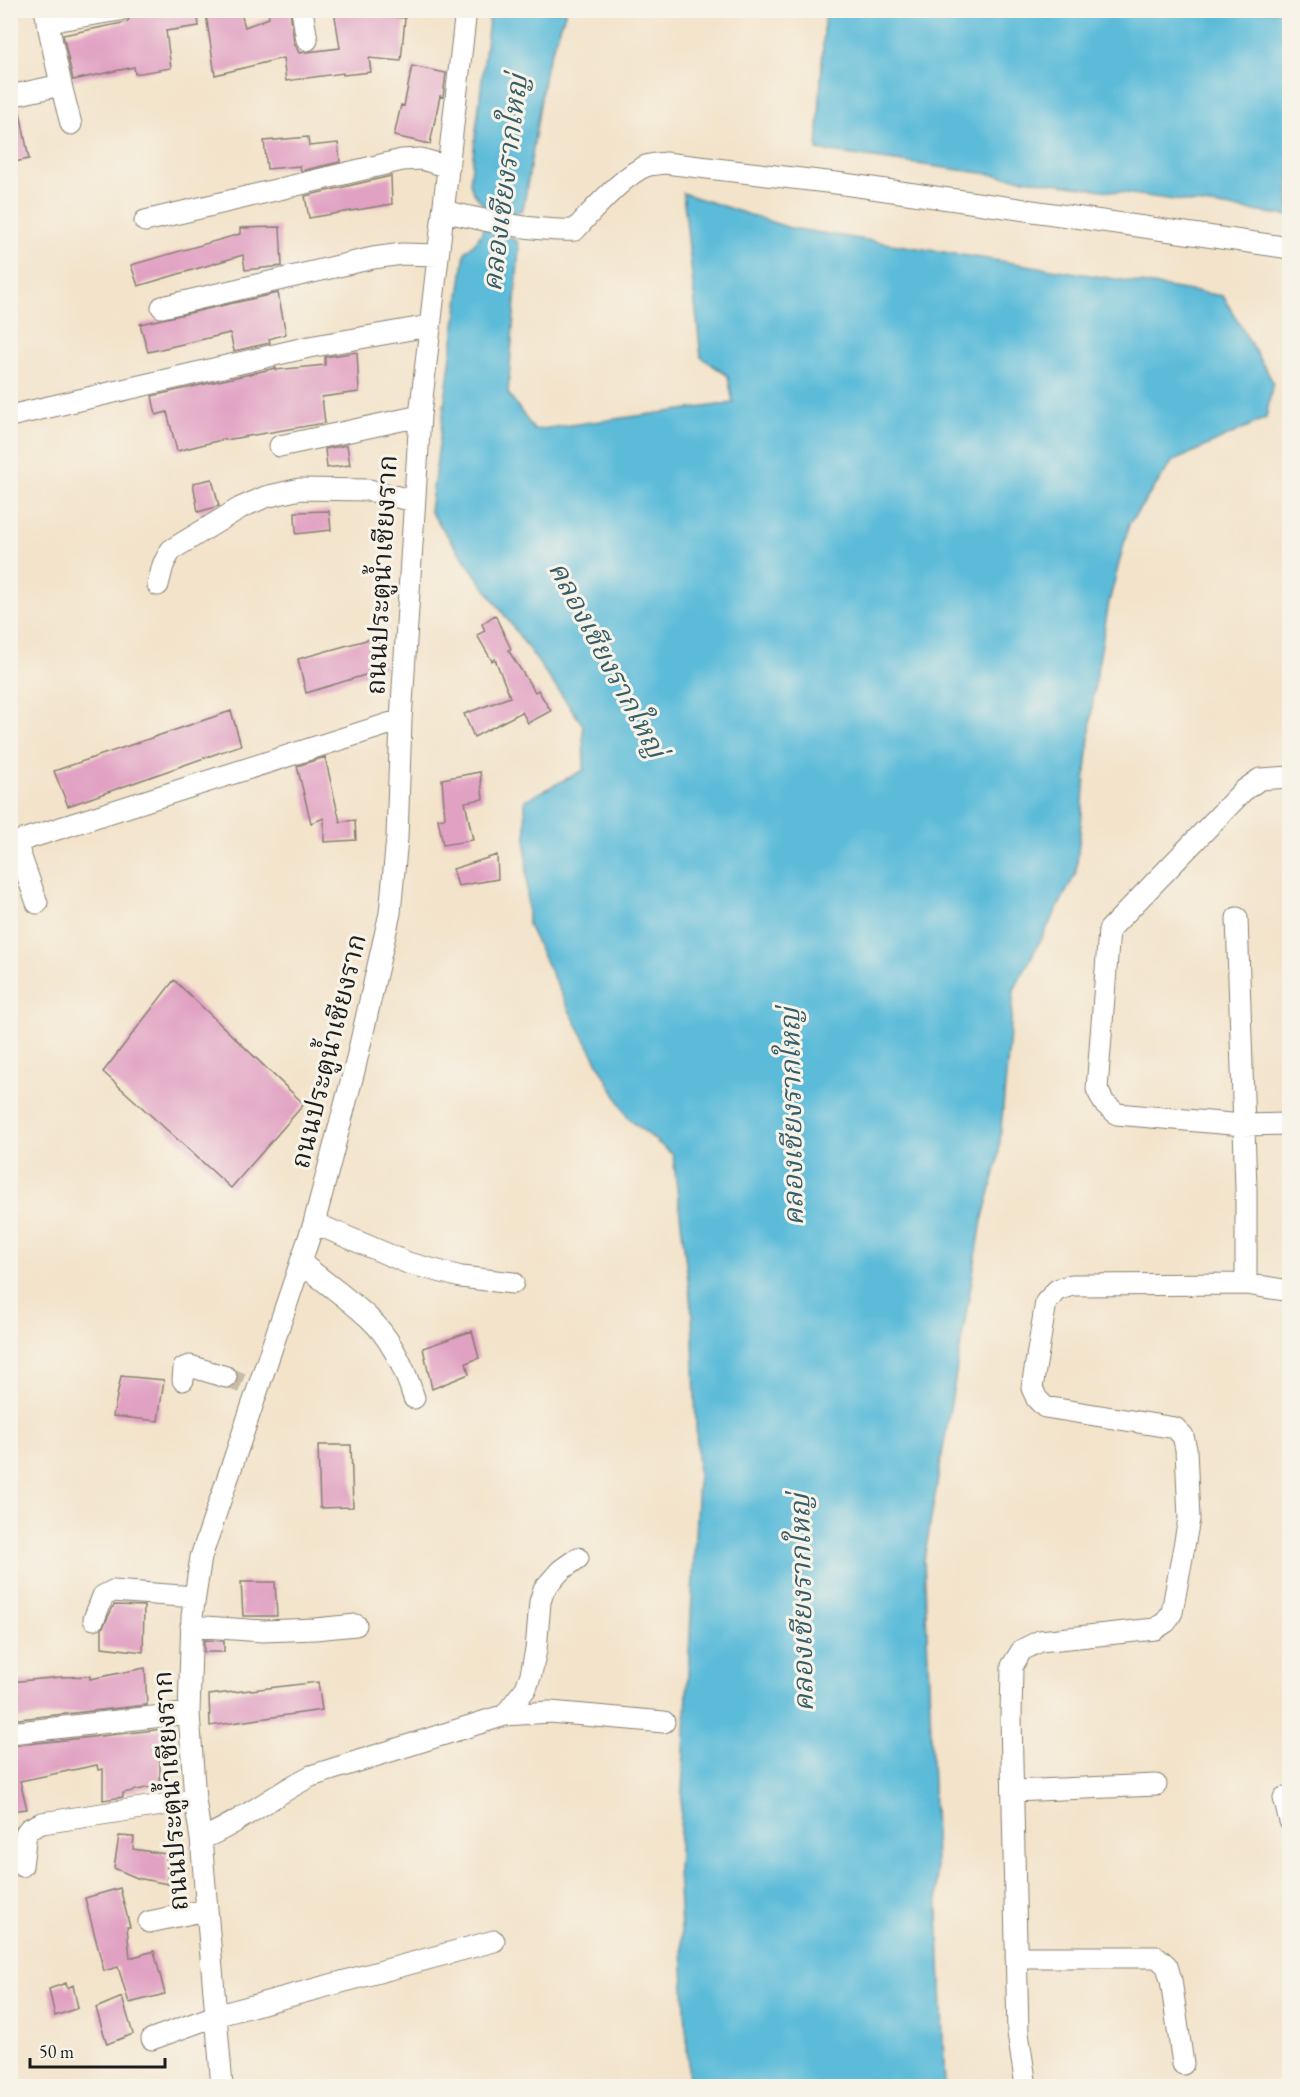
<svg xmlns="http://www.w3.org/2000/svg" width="1300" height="2097" viewBox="0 0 1300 2097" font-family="'EB Garamond','Noto Serif Thai',serif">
<rect width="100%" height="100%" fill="#f7f3e8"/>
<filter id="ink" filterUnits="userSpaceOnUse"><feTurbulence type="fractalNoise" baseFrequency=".0167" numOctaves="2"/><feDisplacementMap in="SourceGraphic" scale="12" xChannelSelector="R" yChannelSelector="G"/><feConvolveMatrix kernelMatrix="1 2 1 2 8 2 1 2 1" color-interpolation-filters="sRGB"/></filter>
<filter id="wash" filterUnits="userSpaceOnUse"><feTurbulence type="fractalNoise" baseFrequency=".008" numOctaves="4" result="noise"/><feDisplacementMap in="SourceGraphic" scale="24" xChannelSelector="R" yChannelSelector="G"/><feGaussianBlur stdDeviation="1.35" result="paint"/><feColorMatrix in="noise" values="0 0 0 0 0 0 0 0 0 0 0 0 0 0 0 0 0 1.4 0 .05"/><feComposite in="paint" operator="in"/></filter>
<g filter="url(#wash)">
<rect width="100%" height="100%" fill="#f3e3ca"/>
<path fill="#5bbbd9" stroke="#3c6c7a" stroke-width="1.5" d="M490,11H566L546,67L524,205L522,210L509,215L508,236L517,241L519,249L508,393L534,430L733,403L728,376L701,357L683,193L790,228L1223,296L1273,382L1266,418L1172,462L1129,524L1109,602L1094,690L1076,873L1014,990L998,1161L982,1221L924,1560L945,2086H689L678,1869L698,1479L692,1314L673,1155L628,1118L569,1010L528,925L525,800L584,770L583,725L430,511L465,252C476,242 483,236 485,220C485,216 486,210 484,206C478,197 471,193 470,182Z
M825,11H1289V216L817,150Z"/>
<g id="blocks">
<path fill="#e1a1c3" d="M155,10H162L163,14L197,10L199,26L166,31L171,68L135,74L134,67L73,80L63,35L127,22L132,14Z
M230,10H240L245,27L269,18L268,10H290L294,42L299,53L340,48L334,10H359L360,13L405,18L401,61L369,58L371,72L343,75V73L286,81L283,58L215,75L206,14Z
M412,66L446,73L443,97L440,96L430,144L394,136L401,105L404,106Z
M19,107L29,159L10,163V108Z
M308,137L309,146L338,143L340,162L301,171L300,166L267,169L264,141Z
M391,176L392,204L309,218L305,196Z
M280,227L282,266L245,270L243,255L138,286L131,265L240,234V228Z
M278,293L286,334L269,339L270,343L234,351L230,333L148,352L140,324Z
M357,352L359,392L322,397L325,423L225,440V439L177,451L167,412L156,415L152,396L276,368V370L325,365V357Z
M347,445L350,465L327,468L325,449Z
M212,479L219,506L198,512L193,483Z
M329,511L331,530L296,534L295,512Z
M495,615L511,649L508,650L535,692L538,690L551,711L528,723L522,712L474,737L464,714L510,697L495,659L492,661L477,635L485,631L482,624Z
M377,637L385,669L306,693L298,659Z
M231,711L241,745L68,806L54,771Z
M325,757L340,822L355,820L356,840L324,842V818L311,823L297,766Z
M480,772L483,799L465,802L473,840L443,845L438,819L445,818L442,779Z
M497,855L498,879L458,886L453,869Z
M174,980L304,1104L231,1188L103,1072Z
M472,1331L479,1358L466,1363L469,1374L432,1389L423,1348Z
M121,1376L164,1380L158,1421L113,1416Z
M318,1445H351L353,1507L320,1508Z
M241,1582H275L277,1616H243Z
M114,1605L144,1606L143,1652L102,1647V1629Z
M204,1640L224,1641V1652H204Z
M145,1668L147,1705L10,1720V1682L61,1677L90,1676V1679Z
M318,1682L322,1710L210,1726L209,1695Z
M164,1729L167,1760L160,1761V1785L123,1793V1797L103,1800V1769L98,1770L97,1765L20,1781L27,1809L10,1811V1746Z
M119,1836L134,1837L133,1849L166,1854L168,1884L137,1878L114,1868Z
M120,1888L130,1927H127L130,1958L154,1951L165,1994L129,2003L118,1967L104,1971L85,1898Z
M66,1983L67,1988L73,1985L78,2008L55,2016L49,1989Z
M122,1997L133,2034L107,2044L96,2008Z"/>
</g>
</g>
<g filter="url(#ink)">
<use href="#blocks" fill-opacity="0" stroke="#888073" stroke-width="1.5"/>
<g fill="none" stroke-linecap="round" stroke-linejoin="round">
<path stroke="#c8bba7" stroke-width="21" stroke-dasharray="21 10" stroke-linecap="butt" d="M226,1377L242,1383"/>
<g stroke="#888073" stroke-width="23">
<path id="minor" d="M302,10L307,40
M47,22L120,10
M61,85L71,124
M10,96L61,85L45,10
M443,211C483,220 535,232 575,230C590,213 625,174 646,166C652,164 659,164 665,163L844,184L1290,248
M145,221L402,160L421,159L449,167
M162,307L373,258L402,254L438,255
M10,416L309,347L429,326
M280,446L420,416
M158,585L163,565L171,550L240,508L265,497L300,489L369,490L414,501
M1290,777L1260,779L1243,791L1109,930L1097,1089L1104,1103L1117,1114L1243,1125L1290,1124
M16,843L37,903
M10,844L401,720
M1237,918L1246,1188V1284
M314,1223L408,1263L461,1277L513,1283
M301,1263C323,1281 348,1298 369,1318C392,1339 405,1369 414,1398
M183,1380L184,1368L190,1366L226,1377
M94,1619L103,1596L113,1591L195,1597
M191,1626L263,1631L315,1629L356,1625
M505,1715L526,1688L531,1674L536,1650L540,1602L544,1589L561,1570L578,1558
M10,1733L189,1713
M1013,1791L1156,1785
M1284,1798L1290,1821
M201,1839C240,1823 273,1795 311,1776L505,1715L550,1712L664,1722
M22,1866L26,1833L29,1829L42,1823L195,1800
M149,1922L206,1910
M1016,1957H1157L1167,1966L1171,1980L1183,2064
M152,2039L215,2016L494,1941
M222,2086L201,1839L195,1800L189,1713L192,1616L201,1557L314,1223L355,1067L390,913L397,838L401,720L420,416L466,10
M1026,2086L1018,2033L1011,1717L1012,1666L1022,1650L1040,1641L1155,1629L1166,1622L1172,1612L1189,1519L1186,1449L1183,1436L1175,1428L1045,1407L1037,1399L1032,1388L1046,1302L1057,1290L1072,1285L1246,1284L1290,1291"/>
</g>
<use href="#minor" stroke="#fff" stroke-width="21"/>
</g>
</g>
<g text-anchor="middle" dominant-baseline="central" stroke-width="6" stroke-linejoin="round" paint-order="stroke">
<g font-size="27" fill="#1c1c1c" stroke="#f7f3e8">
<text transform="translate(381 575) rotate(-87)">ถนนประตูน้ำเชียงราก</text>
<text transform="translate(328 1051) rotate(-76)">ถนนประตูน้ำเชียงราก</text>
<text transform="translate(170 1791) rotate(-94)">ถนนประตูน้ำเชียงราก</text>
</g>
<g font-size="28" font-style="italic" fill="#355c68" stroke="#f7f3e8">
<text transform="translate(504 183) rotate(-83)">คลองเชียงรากใหญ่</text>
<text transform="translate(608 659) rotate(62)">คลองเชียงรากใหญ่</text>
<text transform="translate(791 1117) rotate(-91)">คลองเชียงรากใหญ่</text>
<text transform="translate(801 1603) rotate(-91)">คลองเชียงรากใหญ่</text>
</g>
</g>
<rect width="1300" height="2097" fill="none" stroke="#f7f3e8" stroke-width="36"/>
<path d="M30 2058v9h135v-9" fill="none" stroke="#1c1c1c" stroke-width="3"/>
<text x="39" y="2058" font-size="18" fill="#1c1c1c" stroke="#f7f3e8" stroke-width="4.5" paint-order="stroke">50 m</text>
</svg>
